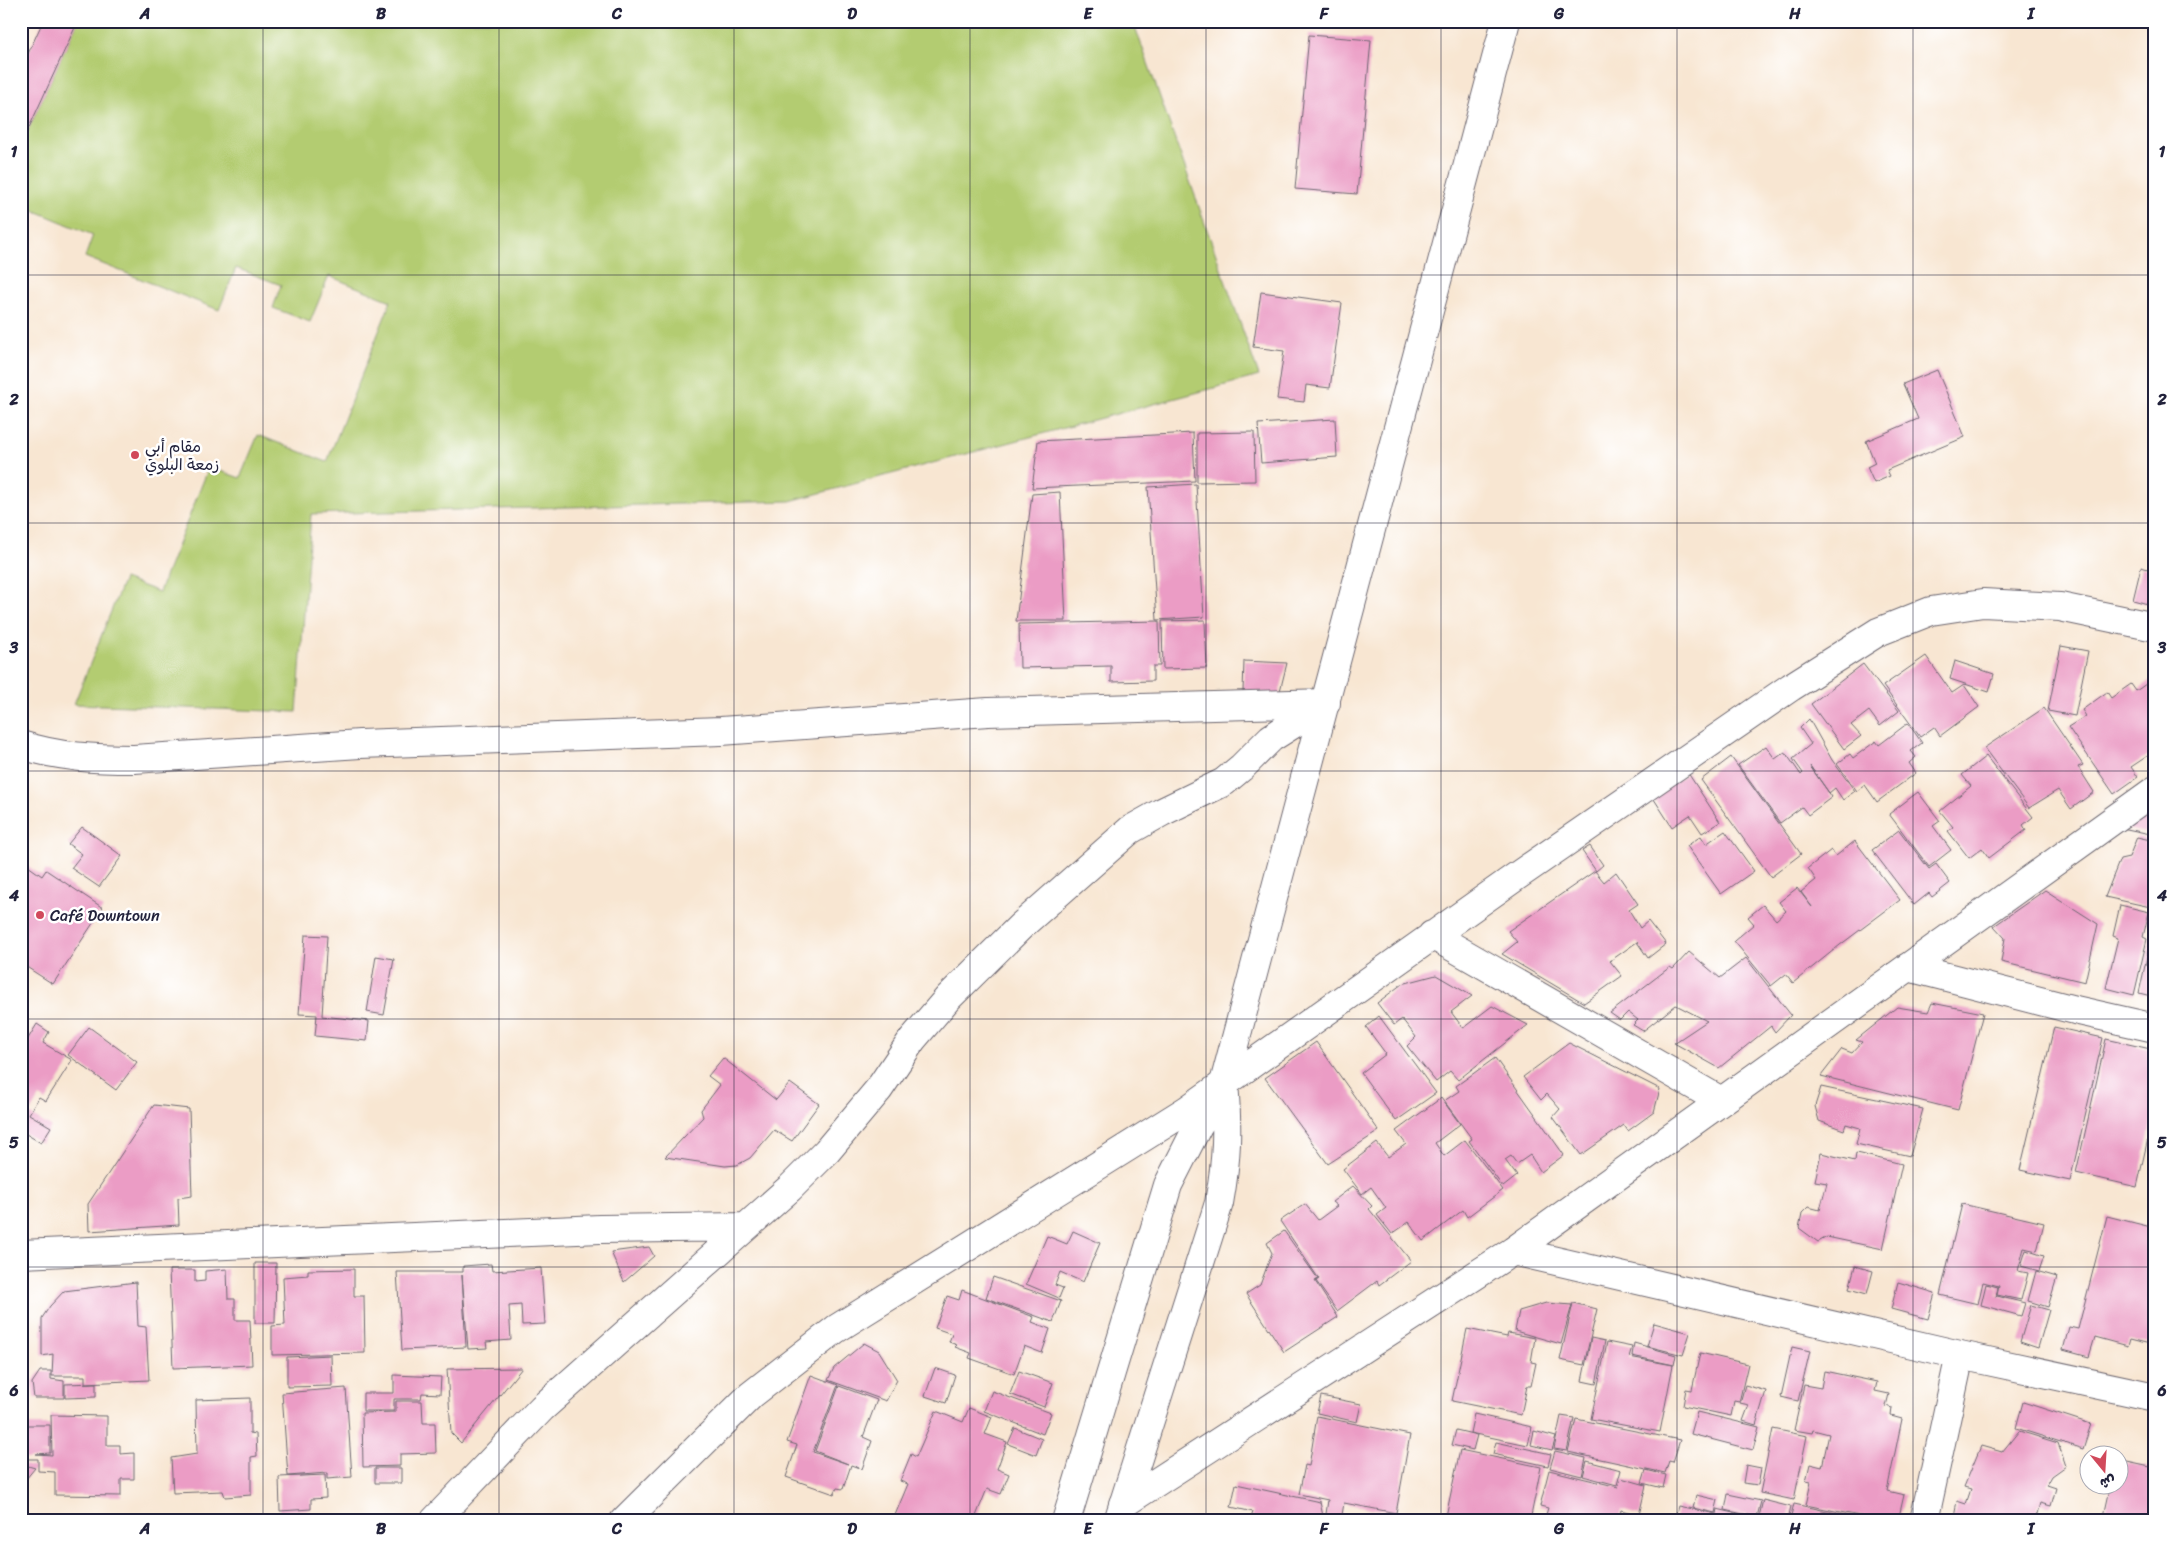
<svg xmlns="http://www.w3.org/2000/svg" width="2176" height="1542" viewBox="0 0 2176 1542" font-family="Sriracha,'Playpen Sans Arabic',sans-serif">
<rect width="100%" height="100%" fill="#fff"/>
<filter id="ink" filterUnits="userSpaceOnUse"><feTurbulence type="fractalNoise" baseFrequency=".02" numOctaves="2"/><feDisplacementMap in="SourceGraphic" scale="10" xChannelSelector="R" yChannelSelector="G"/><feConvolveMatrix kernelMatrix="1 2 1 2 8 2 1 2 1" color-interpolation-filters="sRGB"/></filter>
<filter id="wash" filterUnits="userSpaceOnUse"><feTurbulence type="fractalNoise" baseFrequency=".0096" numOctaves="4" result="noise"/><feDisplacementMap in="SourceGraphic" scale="20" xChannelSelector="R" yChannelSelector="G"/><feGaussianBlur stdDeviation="1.12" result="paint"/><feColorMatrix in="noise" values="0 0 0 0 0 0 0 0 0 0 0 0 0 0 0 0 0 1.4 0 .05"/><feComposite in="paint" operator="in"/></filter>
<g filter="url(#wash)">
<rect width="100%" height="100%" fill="#f8e6d2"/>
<path fill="#b3cc71" stroke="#6a7756" d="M78,21H1133L1259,376L790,501L311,514L297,712L74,704L124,579L159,592L209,467L240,478L258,435L327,462L391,301L329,276L310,322L273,308L281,285L236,268L219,310L85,257L93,235L21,205V145Z"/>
<g id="blocks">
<path fill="#eb9cc5" d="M43,21H78L21,145V69Z
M1309,35L1371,40L1357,194L1295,189Z
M1261,292L1342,303L1330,388L1306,385L1304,402L1277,399L1284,351L1253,347Z
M1937,370L1965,437L1887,470L1890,476L1874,483L1867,467L1875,463L1866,441L1918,419L1903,384Z
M1335,419L1337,457L1261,463L1258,424Z
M1254,432L1255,481L1197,482V433Z
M1193,433L1195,481L1032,488L1038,441Z
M1196,484L1204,617L1157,620L1148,487Z
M1060,492L1066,621H1016L1032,494Z
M2141,567L2155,571V606L2133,600Z
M1205,620L1207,668L1163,669L1162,621Z
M1159,621L1160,666H1153V681L1111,682V666L1020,668L1019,624Z
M2061,646L2088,651L2075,716L2048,711Z
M1926,656L1952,693L1964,685L1979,707L1940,736L1934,727L1920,737L1883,686Z
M1244,661L1287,663L1279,695L1243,691Z
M1955,661L1994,674L1989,692L1950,679Z
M1863,664L1899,711L1880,726L1869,711L1851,725L1861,736L1844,749L1811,704Z
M2153,679L2155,751L2131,767L2138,777L2114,794L2068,727L2086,716L2082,710L2107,692L2111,698L2131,684L2136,691Z
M2044,708L2083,765L2078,767L2094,792L2071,809L2058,790L2029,808L1984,748Z
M1809,719L1832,760L1855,791L1843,800L1835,788L1829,793L1810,766L1832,797L1808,815L1802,807L1780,823L1738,765L1766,746L1775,759L1785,752L1801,775L1803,773L1793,759L1811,744L1800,728Z
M1908,723L1922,743L1911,751L1916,757L1909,763L1916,773L1877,802L1865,785L1857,791L1837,764L1850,754L1853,758L1876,741L1879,745Z
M1986,756L2033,817L2023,825L2026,830L1989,858L1982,848L1969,858L1948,831L1953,827L1940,811L1971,786L1962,775Z
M1731,757L1801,854L1771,877L1701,780Z
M1688,773L1720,822L1702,833L1690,815L1672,827L1652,796Z
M1918,792L1940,821L1933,826L1951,850L1929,867L1889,814Z
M2155,806V835L2122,828Z
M82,827L122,856L99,887L71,868L82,854L68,844Z
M1899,830L1929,869L1936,864L1950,883L1932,897L1929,893L1914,905L1872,850Z
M1725,831L1754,871L1721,894L1687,846L1701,836L1706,844Z
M2137,837L2155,841V908L2105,897L2120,859L2129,857Z
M1855,841L1900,900L1840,945L1793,983L1786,974L1771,986L1734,941L1754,924L1748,917L1763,905L1776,920L1786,911L1779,902L1797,888L1812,907L1801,892L1816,880L1808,868L1831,850L1836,856Z
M1590,846L1603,865L1596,871L1582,851Z
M21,861L42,876L46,870L103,908L53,984L25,966L21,972Z
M1595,871L1604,882L1616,872L1638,904L1629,910L1640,928L1648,921L1666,944L1648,958L1637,942L1610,961L1622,976L1584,1003L1502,954L1517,942L1508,931Z
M2045,890L2098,924L2085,982L2001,962L2005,938L1994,926Z
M2120,905L2149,912L2143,937L2147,939L2134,995L2106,988L2118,938L2113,936Z
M2154,924H2155V997L2139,993Z
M305,935L327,936L322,1016L369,1021L367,1041L315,1036L317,1015L299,1014Z
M1689,952L1720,978L1746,958L1791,1015L1775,1032L1771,1026L1719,1068L1674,1043L1707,1021L1676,1005L1643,1031L1633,1025L1638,1020L1628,1012L1620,1020L1610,1013L1670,967L1673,969Z
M376,956L394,959L384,1015L367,1012Z
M1436,975L1472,996L1451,1012L1463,1028L1492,1006L1528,1025L1458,1080L1450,1071L1436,1082L1407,1046L1416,1037L1402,1019L1394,1025L1377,1003L1402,984Z
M1932,1003L1983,1013L1958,1110L1821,1076L1842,1049L1852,1053L1862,1042L1856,1040L1897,1007L1928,1012Z
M1379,1016L1436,1093L1396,1121L1361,1073L1386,1054L1366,1027Z
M37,1024L49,1032L43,1043L72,1060L46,1101L39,1097L29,1114L51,1127L41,1143L21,1131V1047H23Z
M89,1027L137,1062L116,1090L68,1055Z
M2054,1027L2103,1038L2070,1181L2020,1170Z
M2106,1039L2155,1050V1107L2137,1187L2076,1173Z
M1316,1042L1379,1131L1328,1164L1265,1078Z
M1569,1043L1660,1089L1654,1112L1628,1131L1624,1125L1581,1155L1553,1117L1560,1109L1547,1094L1541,1100L1523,1077Z
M723,1058L776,1100L790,1083L819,1104L792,1141L774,1130L750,1158L737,1165L725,1166L665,1157L703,1117L701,1110L720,1085L708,1076Z
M1495,1058L1564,1155L1541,1172L1530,1155L1517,1164L1511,1156L1505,1160L1517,1176L1503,1187L1469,1141L1472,1139L1444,1101L1459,1091L1456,1086Z
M1821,1087L1923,1109L1910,1156L1856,1144L1860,1128L1846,1124L1844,1130L1819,1121L1815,1106Z
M1441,1098L1460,1124L1435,1143L1444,1156L1465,1140L1503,1190L1467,1217L1463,1210L1423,1241L1409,1222L1392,1234L1377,1215L1386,1208L1371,1187L1362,1194L1343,1169L1377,1143L1388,1157L1406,1144L1396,1131Z
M154,1105L189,1109L192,1196L178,1198L179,1225L89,1231L88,1204Z
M1821,1153L1855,1161L1856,1153L1902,1164L1883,1249L1827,1237L1818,1242L1799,1228L1802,1213L1808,1207L1820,1210L1827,1183L1815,1181Z
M1353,1186L1372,1206L1369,1209L1411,1261L1379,1285L1377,1281L1337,1311L1316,1281L1319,1279L1280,1221L1305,1204L1318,1220L1337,1206L1332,1202Z
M1962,1204L2044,1223L2037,1251L2024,1248L2018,1271L2028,1273L2021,1300L1997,1295L1999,1286L1983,1282L1978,1304L1940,1295Z
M2107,1216L2155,1228V1325L2150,1344L2130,1339L2128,1346L2095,1337L2089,1357L2063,1350L2069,1327L2078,1329Z
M1073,1231L1100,1243L1083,1282L1060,1272L1055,1285L1063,1288L1059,1298L1026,1284L1047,1236L1067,1244Z
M1284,1231L1318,1279L1315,1281L1338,1317L1284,1352L1246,1294L1260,1285L1272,1253L1267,1243Z
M649,1247L654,1256L624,1282L611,1252Z
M2026,1250L2044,1256L2039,1271L2021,1266Z
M255,1263H276L275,1323H255Z
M491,1264L492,1271L541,1268L545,1324L522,1325L521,1305L509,1306L511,1340L486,1342L487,1348L468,1349L462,1275L466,1347L402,1350L397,1272H463V1266Z
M1855,1266L1873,1271L1867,1294L1849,1289Z
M227,1269L228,1299H235V1320H250L252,1365L173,1368L169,1270H195V1282L205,1281V1271Z
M354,1269V1296H364L365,1353L272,1355V1326L285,1325L283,1277L308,1275V1270Z
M2036,1271L2057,1277L2048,1307L2028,1301Z
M993,1277L1061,1301L1053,1322L986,1298Z
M136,1282L138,1326L146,1327L149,1380L85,1383V1376H52L53,1354L42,1356V1318L50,1306L64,1291Z
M1898,1282L1935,1293L1928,1319L1891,1309Z
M1986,1284L1998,1287L1996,1297L1997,1296L2025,1303L2021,1316L1981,1305Z
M962,1290L1034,1317L1032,1322L1050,1329L1042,1353L1024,1346L1014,1374L969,1358L971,1353L955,1347L957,1345L949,1342L952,1334L935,1328L947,1296L959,1300Z
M1546,1303L1572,1305L1561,1344L1515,1331L1519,1311Z
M1573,1303L1597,1309L1584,1365L1560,1360Z
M2031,1305L2049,1310L2038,1348L2020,1342Z
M1654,1323L1690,1333L1683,1355L1647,1346Z
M1467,1329L1507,1337L1508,1333L1535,1338L1531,1362L1536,1363L1531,1386H1527L1521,1415L1452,1401Z
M1591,1338L1605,1341L1596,1384L1582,1381Z
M1607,1342L1632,1347L1629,1357L1673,1365L1660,1432L1591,1419Z
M864,1343L879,1351L897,1380L886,1401L828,1380L834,1368Z
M1634,1343L1676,1355L1674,1365L1632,1356Z
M1792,1347L1810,1351L1798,1401L1781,1397Z
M1700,1353L1748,1364L1739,1402L1734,1401L1731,1416L1683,1406L1686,1389L1692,1390Z
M331,1355L332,1386L287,1387V1357Z
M522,1368L461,1443L451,1433L447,1369Z
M935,1368L955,1375L946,1403L925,1396Z
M40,1371H51V1379L64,1381V1398H34L32,1383Z
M1019,1371L1053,1383L1044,1407L1010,1394Z
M1824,1371L1877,1382L1875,1391L1889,1394L1886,1406L1892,1408L1891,1416L1902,1419L1887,1491L1904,1495L1898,1521H1884L1806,1505L1811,1482L1806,1481L1810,1464L1822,1467L1829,1434L1813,1430L1812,1433L1794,1430L1804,1385L1821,1388Z
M394,1375L441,1377L440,1394L422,1393L421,1399H394V1411H363V1393H394Z
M811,1375L838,1385L813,1452L848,1464L815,1451L839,1386L877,1400L863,1437L872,1441L862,1469L851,1465L843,1489L837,1488L834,1494L786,1477L797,1445L787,1442Z
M96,1383V1397L65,1398V1384Z
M1745,1385L1766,1391L1756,1425L1743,1421L1749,1405L1740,1403Z
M346,1388L352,1477L327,1479V1473L288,1476L282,1393Z
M992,1391L1051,1413L1043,1434L984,1411Z
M1321,1396L1361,1404L1357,1422L1317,1413Z
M250,1398V1433L256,1434L257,1456L251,1457V1495L225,1497L223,1491L173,1493L171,1458L197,1454L196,1400Z
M396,1401H422L423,1423H435L436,1453L400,1454V1466L363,1467L362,1413L396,1412Z
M2023,1402L2091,1424L2083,1449L2016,1428Z
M969,1408L992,1417L985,1434L1007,1442L997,1469L1009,1474L1001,1494L987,1489L974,1521L893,1520L908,1484L900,1481L911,1454L916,1457L936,1411L963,1422Z
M1697,1412L1759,1427L1753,1450L1691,1434Z
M1474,1414L1532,1427L1528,1445L1470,1433Z
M51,1415L107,1416V1445H120V1454L134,1453V1479H121V1496L55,1495V1472L38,1471V1459H25V1425H50V1453L36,1454L52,1455Z
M1317,1416L1410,1435L1396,1513L1344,1503L1341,1521H1325L1328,1500L1299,1494L1305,1465L1309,1466Z
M1561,1416L1574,1418L1567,1451L1554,1449Z
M1576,1419L1680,1440L1673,1462L1669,1461L1665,1473L1568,1452Z
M1015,1428L1042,1439L1036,1455L1008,1444Z
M1773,1429L1807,1436L1794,1500L1760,1493Z
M1456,1430L1477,1435L1473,1450L1452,1445Z
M1534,1431L1556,1437L1552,1450L1531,1445Z
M2019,1431L2058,1443L2066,1466L2052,1476L2047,1485L2056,1488L2051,1506L2040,1503L2035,1521H1953L1957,1501L1966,1504L1971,1489L1964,1487L1981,1446L2002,1452Z
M1496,1442L1551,1454L1548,1466L1493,1454Z
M1460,1450L1541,1467L1530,1521H1445Z
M1555,1451L1586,1458L1582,1476L1550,1468Z
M2118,1460L2155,1468L2154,1521H2103L2111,1484H2118Z
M1587,1461L1621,1470L1617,1485L1583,1476Z
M21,1464L35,1468L21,1485Z
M1746,1465L1761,1468L1758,1485L1743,1483Z
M375,1468H401V1483H375Z
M1549,1470L1618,1487L1621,1478L1646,1485L1639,1515L1621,1510L1619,1521H1544L1548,1508L1540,1506Z
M1646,1470L1666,1475L1663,1488L1642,1483Z
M325,1475L326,1498L311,1499V1509L280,1511L279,1477Z
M1236,1484L1320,1502L1324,1521H1250L1253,1512L1231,1507Z
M1728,1494L1761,1501L1757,1517L1725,1510Z
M1696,1495L1718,1500L1715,1513L1693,1508Z
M1763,1500L1791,1507L1788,1521H1758Z
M1794,1504L1850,1516L1849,1521H1790Z
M1678,1506L1716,1514L1717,1509L1756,1518L1755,1521H1674Z"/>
</g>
</g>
<g filter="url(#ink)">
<use href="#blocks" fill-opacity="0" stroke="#6d6770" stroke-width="1"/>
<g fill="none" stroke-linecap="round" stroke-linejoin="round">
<g stroke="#6d6770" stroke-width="30">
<path id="street" d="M21,745C59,757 95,759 134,759L360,744L721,731L988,712L1326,703
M1432,935L1721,1101
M1908,967L2075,1010L2155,1028
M1513,1251L1960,1355L2155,1397
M21,1254L600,1229L745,1227
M1123,1504L1513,1251L2155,790
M434,1521L542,1408L790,1188L827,1151L879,1089L912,1040L948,998L1021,926L1130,830L1162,812L1224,782L1242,767L1271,738L1325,704
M624,1521L751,1395L836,1329L1187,1110L1514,878L1791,687L1878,632L1931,611L1983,603L2060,607L2155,627
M1924,1521L1960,1355"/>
</g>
<g stroke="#6d6770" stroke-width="30">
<path id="secondary" d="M1066,1521L1168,1185L1198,1126L1224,1083L1506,21
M1118,1521L1219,1203C1227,1159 1228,1128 1224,1083"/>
</g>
<use href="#street" stroke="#fff" stroke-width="28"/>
<use href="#secondary" stroke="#fff" stroke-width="28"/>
</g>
</g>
<path fill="none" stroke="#22223b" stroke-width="1" stroke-opacity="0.55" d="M263,21V1521M499,21V1521M734,21V1521M970,21V1521M1206,21V1521M1441,21V1521M1677,21V1521M1913,21V1521M21,275H2155M21,523H2155M21,771H2155M21,1019H2155M21,1267H2155"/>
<g fill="#d1495b" stroke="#fff" stroke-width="2">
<circle cx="135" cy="455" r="5"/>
<circle cx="40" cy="915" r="5"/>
</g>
<g text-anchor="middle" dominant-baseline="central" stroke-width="5" stroke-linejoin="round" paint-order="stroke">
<g font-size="16" fill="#22223b" stroke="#fff" text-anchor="start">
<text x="145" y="446">مقام أبي<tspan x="145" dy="18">زمعة البلوي</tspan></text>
<text x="50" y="915">Café Downtown</text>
</g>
</g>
<rect width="2176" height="1542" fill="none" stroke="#fff" stroke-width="55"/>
<g transform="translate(2104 1470) rotate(162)"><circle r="24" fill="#ffffff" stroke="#a7a7b1"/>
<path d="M0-4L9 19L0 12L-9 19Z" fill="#d1495b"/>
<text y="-8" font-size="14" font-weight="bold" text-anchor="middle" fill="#22223b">ش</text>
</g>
<rect x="28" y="28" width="2120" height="1486" fill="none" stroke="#22223b" stroke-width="2"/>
<g font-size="16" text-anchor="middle" font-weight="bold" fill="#22223b">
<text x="145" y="19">A</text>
<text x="381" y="19">B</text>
<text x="617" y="19">C</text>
<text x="852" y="19">D</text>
<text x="1088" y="19">E</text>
<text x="1324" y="19">F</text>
<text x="1559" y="19">G</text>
<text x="1795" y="19">H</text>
<text x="2031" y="19">I</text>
<text x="14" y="157">1</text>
<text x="2162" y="157">1</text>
<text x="14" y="405">2</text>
<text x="2162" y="405">2</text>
<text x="14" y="653">3</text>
<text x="2162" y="653">3</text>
<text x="14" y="901">4</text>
<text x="2162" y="901">4</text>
<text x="14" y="1148">5</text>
<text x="2162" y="1148">5</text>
<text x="14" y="1396">6</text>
<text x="2162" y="1396">6</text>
<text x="145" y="1534">A</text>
<text x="381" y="1534">B</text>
<text x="617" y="1534">C</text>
<text x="852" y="1534">D</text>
<text x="1088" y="1534">E</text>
<text x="1324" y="1534">F</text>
<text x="1559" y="1534">G</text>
<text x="1795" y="1534">H</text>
<text x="2031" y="1534">I</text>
</g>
</svg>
